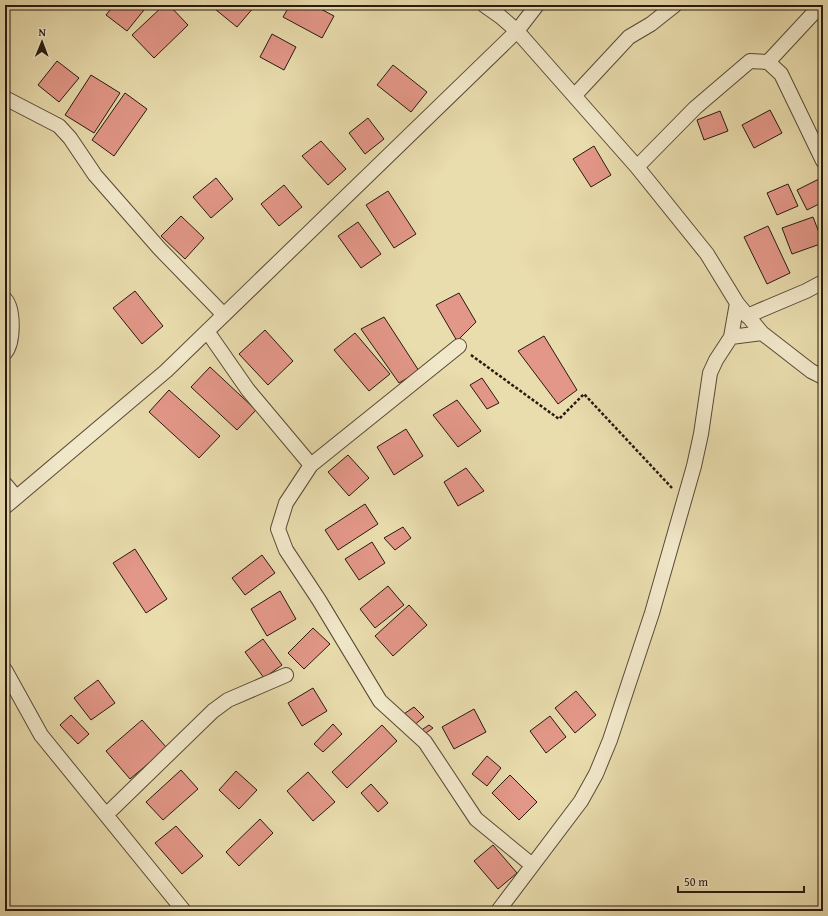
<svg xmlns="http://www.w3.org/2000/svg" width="828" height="916" viewBox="0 0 828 916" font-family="'Gentium Book Plus',serif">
<rect width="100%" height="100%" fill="#e9dcad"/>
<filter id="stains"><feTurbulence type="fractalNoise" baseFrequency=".005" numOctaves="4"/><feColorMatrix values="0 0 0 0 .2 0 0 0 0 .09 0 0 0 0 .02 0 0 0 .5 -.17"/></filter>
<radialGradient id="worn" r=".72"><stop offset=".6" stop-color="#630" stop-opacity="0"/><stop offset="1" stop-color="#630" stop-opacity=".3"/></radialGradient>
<path fill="#e39788" stroke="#271a0e" d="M114,5H148L127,31L106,15Z
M164,5H169L188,25L154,58L132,35Z
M210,5H252L254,7L237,27Z
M290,5H313L334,16L322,38L283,17Z
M272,34L296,47L284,70L260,57Z
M57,61L79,78L59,102L38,85Z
M393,65L427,92L411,112L377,85Z
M91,75L120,93L94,133L65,115Z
M125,93L147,109L114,156L92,140Z
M770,110L782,133L754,148L742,125Z
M720,111L728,131L704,140L697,120Z
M368,118L384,139L365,154L349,133Z
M321,141L346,169L328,185L302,156Z
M594,146L611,175L591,187L573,159Z
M823,177V202L807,210L797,190Z
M216,178L233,199L211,218L193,197Z
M788,184L798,206L777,215L767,193Z
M284,185L302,207L279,226L261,204Z
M388,191L416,234L394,248L366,205Z
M181,216L204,238L185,259L161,236Z
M813,217L823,243L792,254L782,228Z
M358,222L381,254L361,268L338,236Z
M768,226L790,273L767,284L744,237Z
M135,291L163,326L142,344L113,308Z
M459,293L476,322L457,341L436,305Z
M384,317L419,371L399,383L361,329Z
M265,330L293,361L268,385L239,354Z
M355,333L390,374L369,391L334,350Z
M544,336L577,390L558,404L518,351Z
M210,367L256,410L237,430L191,387Z
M482,378L499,403L487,409L470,385Z
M169,390L220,436L199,458L149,412Z
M457,400L481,431L458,447L433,415Z
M406,429L423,456L394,475L377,447Z
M348,455L369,478L349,496L328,472Z
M466,468L484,491L458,506L444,482Z
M365,504L378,524L338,550L325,530Z
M403,527L411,538L395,550L384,538Z
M372,542L385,563L359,580L345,559Z
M135,549L167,599L146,613L113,563Z
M262,555L275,573L245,595L232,578Z
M388,586L404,605L375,628L360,609Z
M280,591L296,619L267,636L251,609Z
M409,605L427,625L393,656L375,636Z
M313,628L330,644L304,669L288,653Z
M263,639L282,665L264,678L245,652Z
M98,680L115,703L91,720L74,698Z
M313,688L327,711L302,726L288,703Z
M576,691L596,715L575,733L555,708Z
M414,707L424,717L412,727L401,716Z
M474,709L486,732L454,749L442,727Z
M71,715L89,734L78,744L60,725Z
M550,716L566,737L546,753L530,731Z
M142,720L167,748L130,779L106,751Z
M333,724L342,734L323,752L314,744Z
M382,725L397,741L347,788L332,772Z
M429,725L433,728L420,737L417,733Z
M487,756L501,768L487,786L472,774Z
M181,770L198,789L163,820L146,802Z
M236,771L257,790L239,809L219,790Z
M308,772L335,802L313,821L287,791Z
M510,775L537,802L519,820L492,793Z
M371,784L388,803L378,812L361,793Z
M260,819L273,833L239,866L226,852Z
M176,826L203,856L182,874L155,843Z
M493,845L517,873L498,889L474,861Z"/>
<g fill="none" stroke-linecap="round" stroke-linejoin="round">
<g stroke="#584a36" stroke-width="16">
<path id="street" d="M484,5L501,17L517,31L637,167L707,254L737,303L762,333L811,371L823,377
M768,62L821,5
M575,95L629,37L651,24L675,5
M5,98L59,126L70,138L95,175L159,248L224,315
M637,167L695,108L750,61L768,62L781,74L823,161
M5,299C14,309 14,342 5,353
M747,316L806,291L823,282
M207,331L248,390L311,465
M731,337L762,333
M459,346L311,465L286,503L278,529L286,550L319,600L380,701L425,742L476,819L532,865
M5,484L16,497
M5,507L166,371L517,31L537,5
M5,670L41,735L184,911
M106,815L213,711L228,700L286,675
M498,911L581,801L596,774L610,740L652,613L694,466L701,434L710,373L716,360L731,337L737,303"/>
</g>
<path stroke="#271a0e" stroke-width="2.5" stroke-dasharray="3 2" stroke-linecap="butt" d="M471,355L559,419L584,394L672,488"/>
<use href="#street" stroke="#f1e8ca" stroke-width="14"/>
</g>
<rect width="828" height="916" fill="none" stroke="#e9dcad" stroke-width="20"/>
<rect x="6" y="6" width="816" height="904" fill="none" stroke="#271a0e" stroke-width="2"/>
<rect x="10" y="10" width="808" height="896" fill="none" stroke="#271a0e"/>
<g transform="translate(42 42) rotate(1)" stroke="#f1e8ca" stroke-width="3" paint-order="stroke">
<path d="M0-3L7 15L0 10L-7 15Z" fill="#271a0e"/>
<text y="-6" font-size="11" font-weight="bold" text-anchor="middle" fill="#271a0e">N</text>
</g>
<path d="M678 886v6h126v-6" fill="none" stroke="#271a0e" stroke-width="2"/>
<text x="684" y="886" font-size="12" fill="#271a0e" stroke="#f1e8ca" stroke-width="3" paint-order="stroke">50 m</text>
<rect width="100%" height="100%" filter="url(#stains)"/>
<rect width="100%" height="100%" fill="url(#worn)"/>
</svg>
